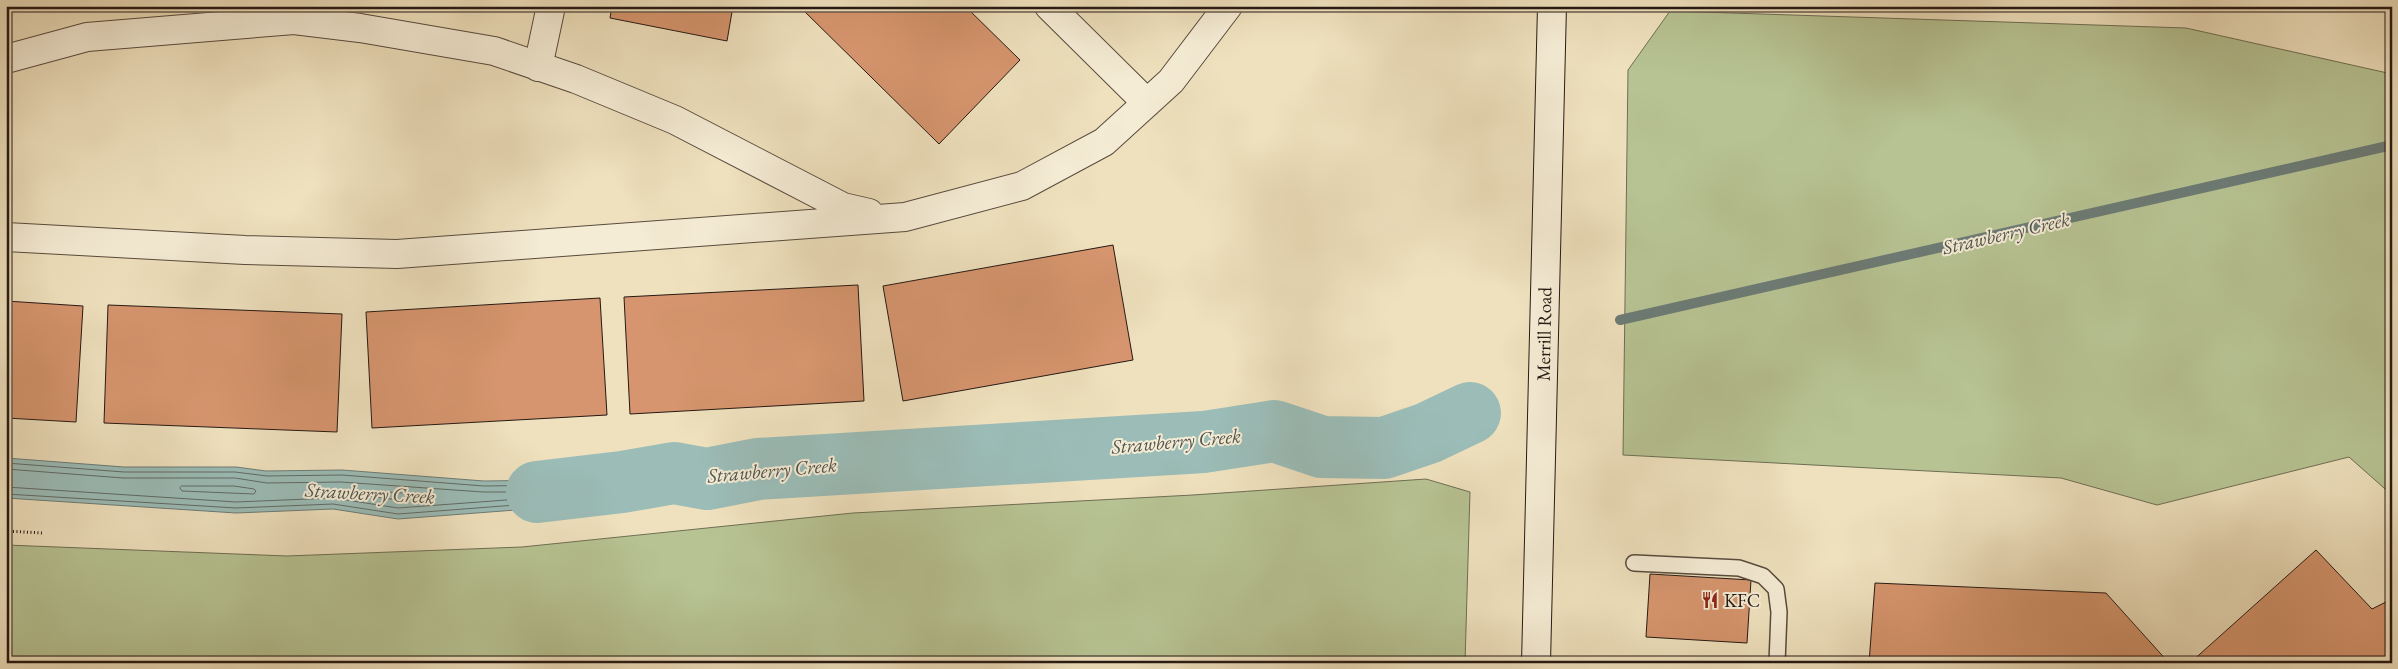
<svg xmlns="http://www.w3.org/2000/svg" width="2398" height="669" viewBox="0 0 2398 669" font-family="'EB Garamond',serif">
<rect width="100%" height="100%" fill="#efe1be"/>
<filter id="stains"><feTurbulence type="fractalNoise" baseFrequency=".004" numOctaves="4"/><feColorMatrix values="0 0 0 0 .2 0 0 0 0 .09 0 0 0 0 .02 0 0 0 .5 -.17"/></filter>
<radialGradient id="worn" r=".72"><stop offset=".6" stop-color="#630" stop-opacity="0"/><stop offset="1" stop-color="#630" stop-opacity=".3"/></radialGradient>
<path fill="#b7c393" stroke="#6e6e54" d="M1670,11L2186,28L2392,74V495L2349,457L2157,505L2061,478L1623,455L1628,70Z
M1426,479L1470,492L1465,663H6V545L287,556L522,547L853,513L1193,495Z"/>
<path fill="#9bbcb7" stroke="#6c7b76" d="M6,458L124,467H236L266,471L342,470L484,481L562,480L604,475L622,482L594,500L555,507L398,519L333,509L236,513L6,498Z"/>
<g fill="none" stroke-linecap="round" stroke-linejoin="round">
<path stroke="#606a66" stroke-width="1" d="M6,463L124,472H235L267,476L342,475L484,486L563,485L603,480L608,484L592,496L555,502L398,514L333,504L236,508L6,494
M6,469L123,478H235L267,483L341,482L483,492H547L550,494L547,497L398,508L333,498L236,502L6,487
M182,486H234L254,489L256,491L254,494L182,491L180,488Z
M370,491L417,494L420,496L418,499L398,500L369,496L367,493Z"/>
<path stroke="#6c7b76" stroke-width="10" d="M1620,320L2392,145"/>
<path stroke="#9bbcb7" stroke-width="62" d="M537,492L622,482L674,473L707,479L758,469L1204,442L1274,431L1322,447L1384,448L1428,433L1470,413"/>
</g>
<path fill="#d6956e" stroke="#251914" d="M612,6H733L727,41L610,18Z
M799,6H965L1020,60L939,144Z
M1113,245L1133,360L903,401L883,286Z
M858,285L864,401L630,414L624,297Z
M600,298L607,415L372,428L366,312Z
M6,301L83,306L76,422L6,418Z
M108,305L342,314L337,432L104,423Z
M2316,550L2372,609L2392,599V663H2190Z
M1650,574L1751,580L1747,643L1646,637Z
M1875,583L2106,593L2169,663H1869Z"/>
<g fill="none" stroke-linecap="round" stroke-linejoin="round">
<g stroke="#584b3e" stroke-width="18">
<path id="service" d="M1634,563L1739,568L1763,576L1776,589L1779,612L1777,663"/>
</g>
<g stroke="#584b3e" stroke-width="30">
<path id="minor" d="M1049,6L1147,103
M6,59L87,37L294,20L360,28L494,51L576,79L675,120L843,207L869,213
M538,67L551,6
M6,237L245,250L397,254L905,217L1022,186L1104,142L1171,81L1228,6"/>
</g>
<g stroke="#251914" stroke-width="30">
<path id="secondary" d="M1536,663L1552,6"/>
</g>
<path stroke="#251914" stroke-width="3" stroke-dasharray="1 2.5" stroke-linecap="butt" d="M6,531L42,533"/>
<use href="#service" stroke="#f5ecd5" stroke-width="15"/>
<use href="#minor" stroke="#f5ecd5" stroke-width="28"/>
<use href="#secondary" stroke="#f5ecd5" stroke-width="28"/>
</g>
<defs>
<g id="restaurant-bare" transform="scale(1.35)"><path d="M-5-6h1v4h1v-4h1v4h1v-4h1v5L-1.5 .5V6h-2V.5L-5-1ZM5-6V6H3V1.5H1.5Q1.5-4 5-6Z" fill="#8f2418" stroke="#f5ecd5" stroke-width="2.5" paint-order="stroke"/></g>
</defs>
<g fill-rule="evenodd">
<use href="#restaurant-bare" x="1710" y="600"/>
</g>
<g text-anchor="middle" dominant-baseline="central" stroke-width="4" stroke-linejoin="round" paint-order="stroke">
<g font-size="19" fill="#251914" stroke="#f5ecd5">
<text transform="translate(1544 334) rotate(-89)">Merrill Road</text>
</g>
<g font-size="19" fill="#251914" stroke="#f5ecd5" text-anchor="start">
<text x="1724" y="600">KFC</text>
</g>
<g font-size="20" font-style="italic" fill="#4e524d" stroke="#f5ecd5">
<text transform="translate(2006 233) rotate(-13)">Strawberry Creek</text>
<text transform="translate(1176 441) rotate(-5)">Strawberry Creek</text>
<text transform="translate(772 470) rotate(-5)">Strawberry Creek</text>
<text transform="translate(370 493) rotate(3)">Strawberry Creek</text>
</g>
</g>
<rect width="2398" height="669" fill="none" stroke="#efe1be" stroke-width="25"/>
<rect x="8" y="8" width="2383" height="654" fill="none" stroke="#251914" stroke-width="2.5"/>
<rect x="12" y="12" width="2373" height="644" fill="none" stroke="#251914"/>
<rect width="100%" height="100%" filter="url(#stains)"/>
<rect width="100%" height="100%" fill="url(#worn)"/>
</svg>
